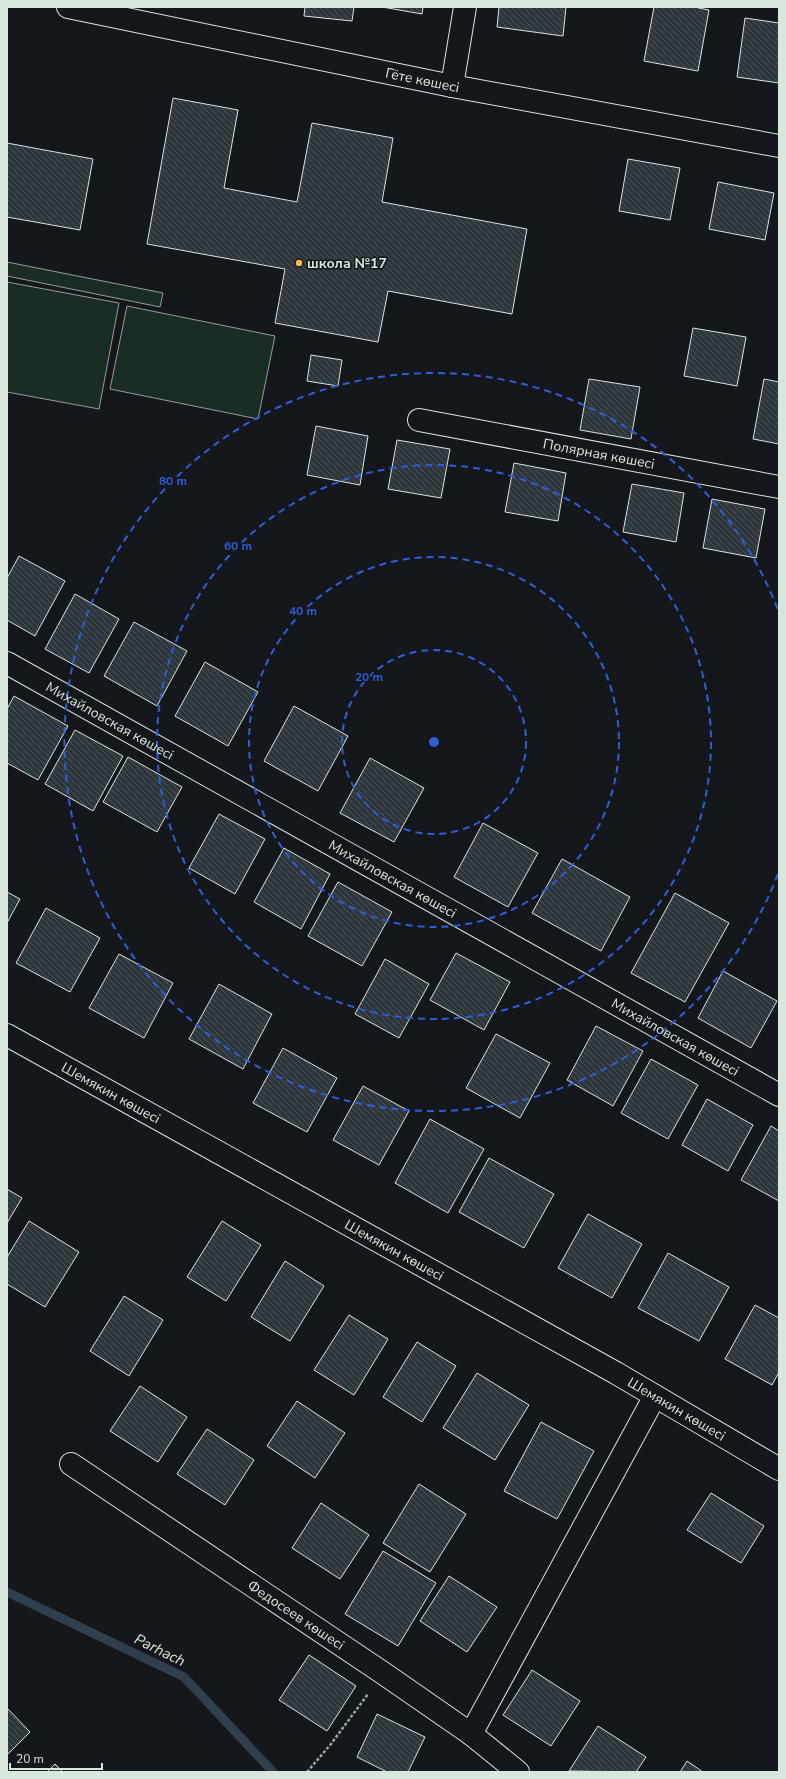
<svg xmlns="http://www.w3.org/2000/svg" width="786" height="1779" viewBox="0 0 786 1779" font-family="'Nunito Sans',sans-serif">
<defs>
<pattern id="building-back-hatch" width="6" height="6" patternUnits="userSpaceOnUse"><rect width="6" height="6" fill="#2c363c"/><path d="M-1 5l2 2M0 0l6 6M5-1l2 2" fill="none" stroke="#4a5358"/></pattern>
</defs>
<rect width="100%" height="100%" fill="#14181c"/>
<path fill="#1a2d24" stroke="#939e99" d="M7,262L163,293L160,307L7,276Z
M7,282L119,303L99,409L7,392Z
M127,306L275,336L258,419L110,389Z"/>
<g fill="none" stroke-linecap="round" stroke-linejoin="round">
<path stroke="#2f3f4d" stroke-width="9" d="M7,1592L184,1677L273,1772"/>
</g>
<path fill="url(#building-back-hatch)" stroke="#d8e6dc" d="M305,7H354L352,21L304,16Z
M382,7H423L422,14Z
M499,7H566L563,36L497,27Z
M654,7H694L709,10L698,71L644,61Z
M745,18L779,23V83L737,77Z
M173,98L238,110L224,188L297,202L312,123L393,138L382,202L527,229L512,314L388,291L378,342L275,323L285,269L147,244Z
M7,143L93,159L80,230L7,217Z
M628,159L680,168L670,220L619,211Z
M718,182L774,193L765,240L709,229Z
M693,328L746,337L737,386L684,376Z
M311,355L342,360L338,386L307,381Z
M589,379L640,387L631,439L580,430Z
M764,379L779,382V444L753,439Z
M316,426L368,436L360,485L307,475Z
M397,440L450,449L441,498L388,489Z
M514,463L566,473L558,521L505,512Z
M632,484L684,493L676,542L623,532Z
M712,499L765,509L756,558L703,548Z
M19,556L65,581L35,636L7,620V578Z
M75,594L119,619L89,673L45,649Z
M134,622L187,651L157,706L104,676Z
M205,662L258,692L228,746L175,716Z
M14,696L68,726L38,780L7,763V709Z
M294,706L348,736L318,791L264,761Z
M75,730L123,756L93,811L45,784Z
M128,757L182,787L157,832L103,802Z
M370,758L424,788L394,842L340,813Z
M219,814L265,839L235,894L189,868Z
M483,823L538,853L508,907L454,877Z
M284,848L330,874L301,929L254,902Z
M562,859L630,897L601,951L532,913Z
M338,882L392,912L362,966L308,936Z
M7,892L20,899L7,923Z
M675,893L729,923L685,1002L631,973Z
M46,908L100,938L70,992L16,963Z
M456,953L510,982L484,1030L430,1000Z
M119,954L173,983L144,1038L89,1008Z
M385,959L429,984L399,1038L355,1014Z
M723,971L777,1001L751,1048L698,1018Z
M219,984L272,1014L243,1069L189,1039Z
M596,1026L643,1051L613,1106L567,1080Z
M496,1034L550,1063L520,1118L466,1088Z
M283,1048L337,1078L307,1132L253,1103Z
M651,1059L698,1085L668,1139L621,1113Z
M363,1086L409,1111L379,1165L333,1140Z
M707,1099L753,1125L728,1171L682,1145Z
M430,1119L484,1149L448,1213L395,1183Z
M771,1126L779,1131V1201L741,1180Z
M489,1158L554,1194L524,1248L459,1212Z
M7,1189L22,1198L7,1223Z
M588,1214L642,1244L612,1298L558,1268Z
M29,1221L79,1252L45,1307L7,1284V1257Z
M222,1221L261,1245L226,1301L187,1277Z
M668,1253L729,1287L699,1341L638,1308Z
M285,1261L324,1286L290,1341L251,1317Z
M124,1296L163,1320L129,1376L90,1351Z
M755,1305L779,1318V1372L772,1385L725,1359Z
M349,1315L388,1339L354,1395L314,1370Z
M417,1342L456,1366L422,1422L383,1397Z
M477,1373L529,1405L495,1460L443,1428Z
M140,1386L187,1417L158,1462L110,1431Z
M297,1401L345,1433L315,1478L267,1446Z
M541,1422L594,1451L557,1519L504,1491Z
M207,1429L254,1460L225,1505L177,1474Z
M419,1484L466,1514L430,1572L383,1543Z
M711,1493L764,1526L741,1563L687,1530Z
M321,1503L369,1535L340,1579L292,1548Z
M383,1551L436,1583L398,1646L345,1614Z
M449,1576L497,1607L467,1652L420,1621Z
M309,1655L356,1686L327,1731L279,1700Z
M532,1670L580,1701L551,1746L503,1715Z
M7,1708L30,1732L7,1755Z
M377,1714L425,1737L408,1772H387L357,1757Z
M598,1726L646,1757L636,1772L569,1771Z
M687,1761L703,1772H680Z
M55,1764L63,1772H47Z"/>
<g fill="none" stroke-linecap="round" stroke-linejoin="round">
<g stroke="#d8e6dc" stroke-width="24">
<g id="minor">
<path id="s1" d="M68,7L452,86L779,146"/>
<path d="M452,86L465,7"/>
<path id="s2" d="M419,420L779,487"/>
<path id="s3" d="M7,663L779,1095"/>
<path id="s4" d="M71,1464L383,1673L471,1734L518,1772"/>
<path d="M471,1734L655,1396"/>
</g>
</g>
<g stroke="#d8e6dc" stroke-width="24">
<g id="major">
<path id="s5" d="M7,1035L616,1373L779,1469"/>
</g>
</g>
<path stroke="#9da8a2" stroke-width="2.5" stroke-dasharray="3 2" stroke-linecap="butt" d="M307,1772L331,1744L368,1694"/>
<use href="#minor" stroke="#14181c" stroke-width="22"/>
<use href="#major" stroke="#14181c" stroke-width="22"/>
</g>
<g fill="none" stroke="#305dd8" stroke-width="2" stroke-dasharray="7 5">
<circle cx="434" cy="742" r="92"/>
<circle cx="434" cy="742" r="185"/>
<circle cx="434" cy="742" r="277"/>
<path d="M778 874A369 369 0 1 1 778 610"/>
</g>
<circle fill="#ffb74d" stroke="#14181c" stroke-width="1.5" cx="299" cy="263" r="4"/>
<g text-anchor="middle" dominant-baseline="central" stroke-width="3" stroke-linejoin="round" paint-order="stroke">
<g font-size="14" fill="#d8e6dc" stroke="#14181c">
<text stroke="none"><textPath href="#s1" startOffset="362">Гёте көшесі</textPath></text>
<text stroke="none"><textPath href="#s2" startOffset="183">Полярная көшесі</textPath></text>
<text stroke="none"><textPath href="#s3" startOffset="118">Михайловская көшесі</textPath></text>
<text stroke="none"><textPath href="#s3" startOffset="442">Михайловская көшесі</textPath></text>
<text stroke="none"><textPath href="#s3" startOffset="766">Михайловская көшесі</textPath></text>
<text stroke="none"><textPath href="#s5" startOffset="119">Шемякин көшесі</textPath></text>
<text stroke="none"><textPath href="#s5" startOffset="443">Шемякин көшесі</textPath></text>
<text stroke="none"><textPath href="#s5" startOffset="767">Шемякин көшесі</textPath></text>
<text stroke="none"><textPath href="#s4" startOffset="271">Федосеев көшесі</textPath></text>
</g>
<g font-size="14" font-weight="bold" fill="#d8e6dc" stroke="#14181c" text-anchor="start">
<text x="307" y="263">школа №17</text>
</g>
<g font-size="15" font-style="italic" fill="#d8e6dc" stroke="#14181c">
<text transform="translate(160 1650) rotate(26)">Parhach</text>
</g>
</g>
<circle cx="434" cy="742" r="6" fill="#305dd8" stroke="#14181c" stroke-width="2"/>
<g font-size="12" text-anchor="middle" font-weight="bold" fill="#305dd8" stroke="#14181c" stroke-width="3" stroke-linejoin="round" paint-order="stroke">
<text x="173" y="485">80 m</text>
<text x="238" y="550">60 m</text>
<text x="303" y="615">40 m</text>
<text x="369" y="681">20 m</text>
</g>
<rect width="786" height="1779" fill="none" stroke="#d8e6dc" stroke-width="16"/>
<path d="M10 1763v6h92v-6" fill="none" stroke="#d8e6dc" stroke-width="2"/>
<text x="16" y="1763" font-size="12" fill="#d8e6dc" stroke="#14181c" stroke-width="3" paint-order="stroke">20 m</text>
</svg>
